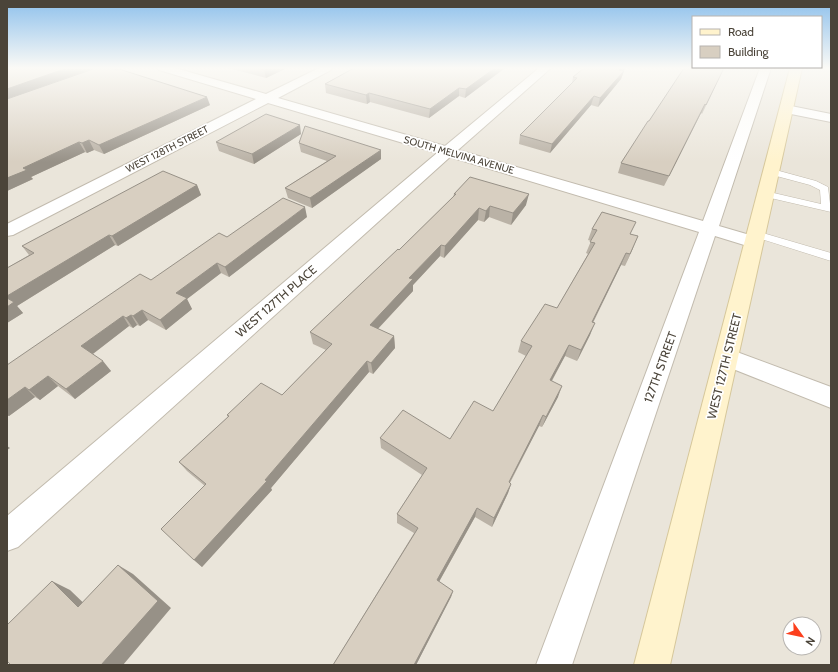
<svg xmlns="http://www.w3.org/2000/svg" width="838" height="672" viewBox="0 0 838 672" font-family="Cabin,sans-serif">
<rect width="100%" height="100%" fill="#f6f3ec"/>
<path fill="#eae5da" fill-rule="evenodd" d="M7,68H819L831,70V665H7ZM790,624H814V648H790Z"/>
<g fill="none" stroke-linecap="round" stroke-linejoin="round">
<g stroke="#c2bbae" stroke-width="1">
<path id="service" d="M772,169L816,181L828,187L831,212L762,196L760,194L762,192L765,191L821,204L820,190L810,185L769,174L767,172L769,170Z
M756,231L831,253V261L752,236L751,234Z"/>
</g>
<g stroke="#c2bbae" stroke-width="2">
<path id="minor" d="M157,68H175L266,94L319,68H332L331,70L278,98L445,146L539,68H551L458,150L703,221L760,68H771L719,226L760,238L763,242L760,246L754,248L715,236L572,665H536L699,232L450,157L18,547L7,551V516L437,153L268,103L13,235L7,236V224L256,99L159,70Z
M786,105L831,114V122L781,112L780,109L781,106Z
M726,348L831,387V408L718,363L715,357L718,351Z"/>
</g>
<g stroke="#d6c79b" stroke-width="2">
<path id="secondary" d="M790,68H802L670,665H634Z"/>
</g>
<use href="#service" fill="#fff" fill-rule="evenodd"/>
<use href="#minor" fill="#fff" fill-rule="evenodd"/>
<use href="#secondary" fill="#fff3cd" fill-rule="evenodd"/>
</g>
<path fill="#bab2a6" d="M7,68H92V69L47,85L210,105L104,154L94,150L87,153L85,152L31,177L33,179L7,191Z
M228,68H287L266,78Z
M354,68H505L465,98L459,96L429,118L370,102L367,104L326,93L325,84Z
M724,68L702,114L701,113L664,186L618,173L621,163L649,121Z
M624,71L621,79L598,107L591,105L550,153L519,144L520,135L572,84L573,77Z
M301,134L254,164L219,151L216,142Z
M299,143L381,150V159L312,208L288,198L285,188L327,161L301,152Z
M197,185L201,195L118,246L115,245L17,306L23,313L7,323V268L29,255L22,246Z
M454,194L526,205L511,225L489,217L484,222L478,220L444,258L440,256L413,285V291L378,329L394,336L395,348L373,374L369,372L271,488L272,490L202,567L194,560L205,486L187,471L179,462L228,417L227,415L282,395L326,350L313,344L310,332L399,250L453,197Z
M307,217L229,277L221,273L187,299L192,309L166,330L148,320L140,326L137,325L133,328L129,326L93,354L111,371L75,399L58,386L40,400L35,397L9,416L7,415V365L151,280L227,237Z
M592,229L631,234L633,248L625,266L621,265L593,323L590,335L577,361L565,356L552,381L558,397L542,427L539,426L510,483L511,484L508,493L492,527L475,517L439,582L453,591L451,597L416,665H333L414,533L397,523V514L422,475L381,448L380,438L450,439L493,411L526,356L518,352L521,341L557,308L588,254L586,253L591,241L588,240Z"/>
<path fill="#979187" d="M67,68H92V69L7,99V89Z
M267,68H287L266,78L264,70Z
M495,68H505L465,98L466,89Z
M621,68H626L617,78L619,70Z
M624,71L621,79L598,107L600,98Z
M459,88V96L429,118L430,109Z
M369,93L370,102L367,104L366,95Z
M594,96L591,105L550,153L552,144Z
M207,97L210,105L104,154L99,145Z
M705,104L701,113L664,186Z
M300,125L301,134L254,164L252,154Z
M89,140L94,150L87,153L82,143Z
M79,142L85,152L31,177L33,179L7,191V178L23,168Z
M381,150V159L312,208L310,198Z
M197,185L201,195L118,246L112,236Z
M529,194L526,205L511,225L513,213Z
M490,206L489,217L484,222L486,211Z
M305,207L307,217L229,277L225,267Z
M479,208L478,220L444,258L445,246Z
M109,235L115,245L17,306L23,313L7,323V296Z
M638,236L633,248L625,266L630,254Z
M441,245L440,256L413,285V291L371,336L370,325L409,278Z
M626,253L621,265L587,334L592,322Z
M217,263L221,273L187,299L192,309L166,330L160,320L176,293Z
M142,310L148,320L140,326L133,316Z
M131,315L137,325L133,328L126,318Z
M123,316L129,326L90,356L81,346Z
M595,323L590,335L577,361L581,350Z
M394,336L395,348L373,374L371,363Z
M569,345L565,356L546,391L550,380Z
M103,361L111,371L75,399L66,389Z
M367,361L369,372L271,488L272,490L202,567L194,560L265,480Z
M48,376L58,386L40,400L29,390Z
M562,386L558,397L542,427L546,417Z
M25,387L35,397L9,416L7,415V400Z
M543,415L539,426L505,491L509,482Z
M7,446L10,448L7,450Z
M511,484L508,493L492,527L494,518Z
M477,508L475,517L436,587L437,580Z
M118,565L133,574L171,608L123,665H101Z
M52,581L70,590L95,614L78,607Z
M453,591L451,597L416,665H414Z"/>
<path fill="#d8cfc1" stroke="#979187" d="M7,68H67L7,89Z
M96,68H111L117,70L119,69L207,97L99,145L89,140L82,143L79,142L23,168L27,170L7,178V99Z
M257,68H267L264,70Z
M354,68H495L466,89L459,88L430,109L369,93L366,95L325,84Z
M584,68H621L619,70L624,71L600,98L594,96L552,144L520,135L577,78L573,77Z
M684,68H724L706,105L705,104L669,176L621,163L648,121H649Z
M266,114L300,125L252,154L216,142Z
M305,126L381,150L310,198L285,188L336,156L299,143Z
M163,171L197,185L112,236L109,235L7,296V268L34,253L22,246Z
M470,177L529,194L513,213L490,206L486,211L479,208L445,246L441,245L409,278L413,279L370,325L394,336L371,363L367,361L265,480L267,481L194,560L161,529L206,484L179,462L229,416L227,415L261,383L282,395L332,344L310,332L398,249L399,250L456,194H454Z
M283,198L305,207L225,267L217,263L176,293L187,298L160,320L142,310L133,316L131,315L126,318L123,316L81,346L103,361L66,389L48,376L29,390L25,387L7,400V365L140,274L151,280L219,233L227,237Z
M602,212L636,222L630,234L638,236L630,254L626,253L592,322L595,323L581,350L569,345L550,380L562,386L546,417L543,415L509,482L511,484L494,518L477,508L437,580L453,591L414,665H333L418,528L397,514L427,468L380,438L403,410L450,439L474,401L493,411L532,346L521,341L545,304L557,308L595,243L590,242L597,230L592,229Z
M7,298L14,302L7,307Z
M118,565L158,601L101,665H11L7,661V625L52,581L78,607Z"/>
<linearGradient id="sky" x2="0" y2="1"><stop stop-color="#8fc1ec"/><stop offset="0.42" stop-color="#fbfaf6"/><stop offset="1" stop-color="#fbfaf6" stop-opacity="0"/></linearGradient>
<rect width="838" height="162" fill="url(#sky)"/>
<g text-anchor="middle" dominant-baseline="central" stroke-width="3.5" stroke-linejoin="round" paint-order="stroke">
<g font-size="10" fill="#4b4439" stroke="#fff">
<text transform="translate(167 149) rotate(-27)">WEST 128TH STREET</text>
<text transform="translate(459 155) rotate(16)">SOUTH MELVINA AVENUE</text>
</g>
<g font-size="12" fill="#4b4439" stroke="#fff">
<text transform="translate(276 301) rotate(-41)">WEST 127TH PLACE</text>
<text transform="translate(724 366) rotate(-76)">WEST 127TH STREET</text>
<text transform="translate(660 367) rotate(-70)">127TH STREET</text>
</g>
</g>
<rect width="838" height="672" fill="none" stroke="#4b4439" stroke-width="16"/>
<rect x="692" y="16" width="130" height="52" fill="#ffffff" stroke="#b7b4b0"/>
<rect x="700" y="29" width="20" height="6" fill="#fff3cd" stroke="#b7b4b0"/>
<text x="728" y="36" font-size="12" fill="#4b4439">Road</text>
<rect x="700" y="46" width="20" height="12" fill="#d8cfc1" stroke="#b7b4b0"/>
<text x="728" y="56" font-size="12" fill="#4b4439">Building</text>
<g transform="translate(802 636) rotate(123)"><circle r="19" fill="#ffffff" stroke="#b7b4b0"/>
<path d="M0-3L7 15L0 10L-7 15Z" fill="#fc3f1d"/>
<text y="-6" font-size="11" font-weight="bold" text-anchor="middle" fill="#4b4439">N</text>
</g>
</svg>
